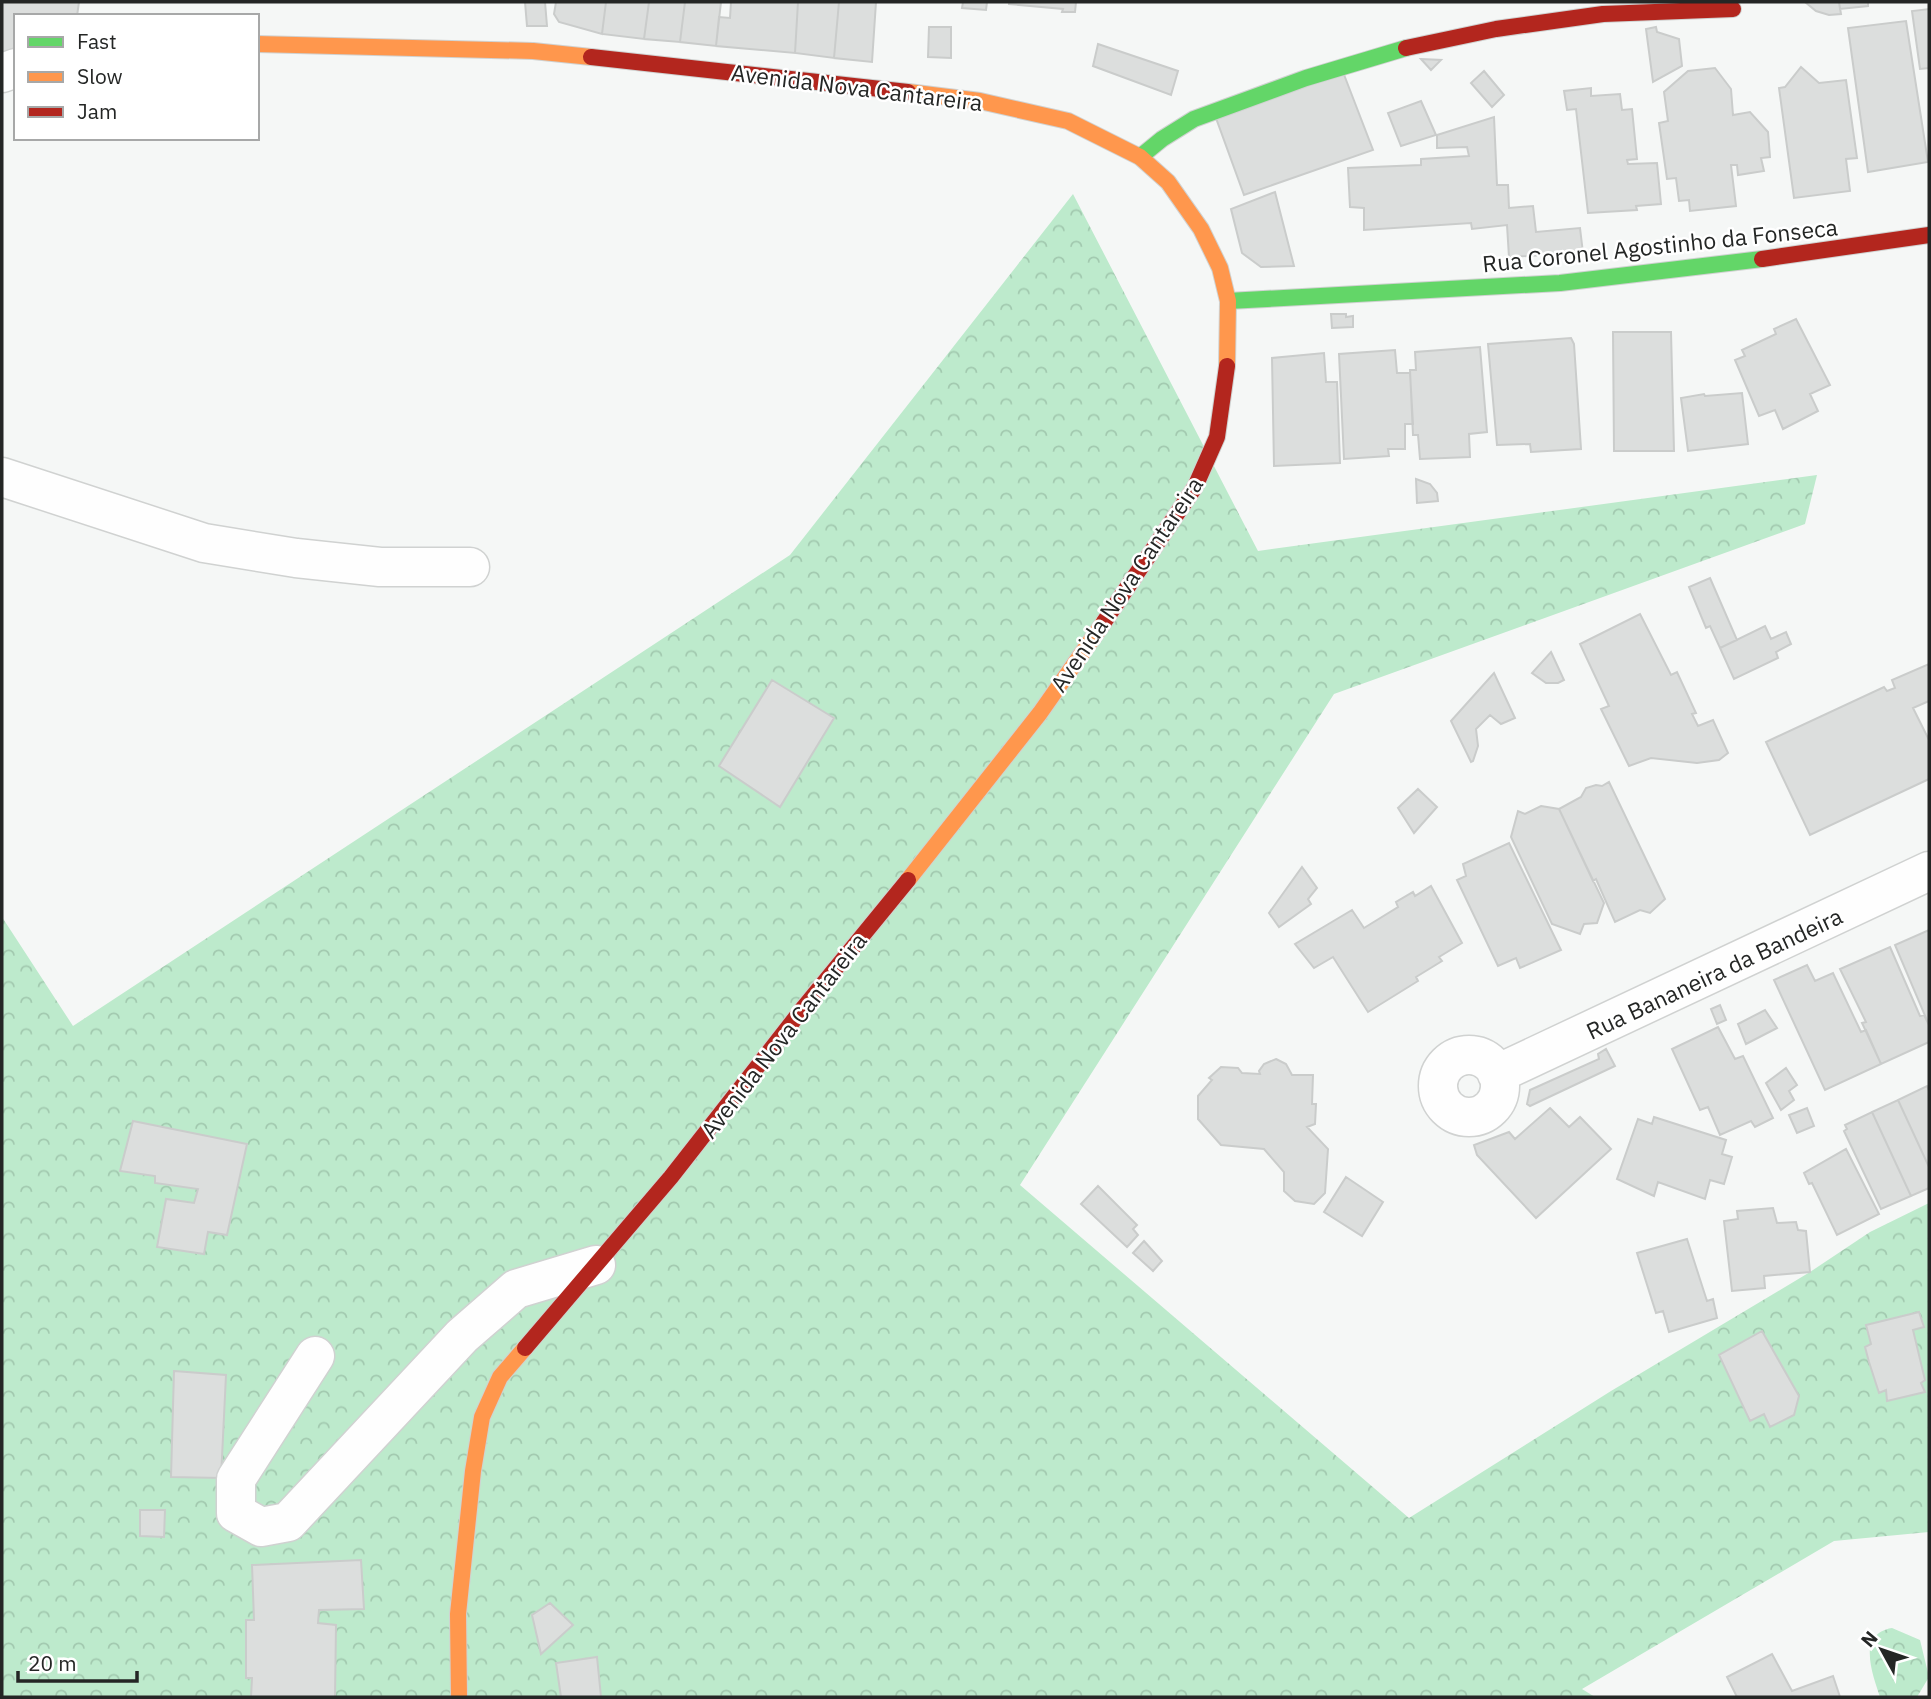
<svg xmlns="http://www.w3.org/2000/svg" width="1931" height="1699" viewBox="0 0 1931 1699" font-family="'IBM Plex Sans',sans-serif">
<defs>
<pattern id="forest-crowns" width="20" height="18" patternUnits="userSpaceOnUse" patternTransform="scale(1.75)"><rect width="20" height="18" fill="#bdeacc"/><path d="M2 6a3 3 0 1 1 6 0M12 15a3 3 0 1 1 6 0" fill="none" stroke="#a2c9af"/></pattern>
</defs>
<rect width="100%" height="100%" fill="#f5f7f6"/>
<path fill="url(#forest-crowns)" d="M1073,194L1258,551L1817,475L1805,524L1334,694L1020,1185L1409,1518L1611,1391L1810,1272L1870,1232L1929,1203V1532L1834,1541L1582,1689L1595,1697H2V917L73,1026L790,555Z
M1892,1628L1920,1640L1929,1677L1917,1697H1880C1873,1675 1856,1634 1892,1628Z"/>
<path fill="#dcdedd" stroke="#cacccb" stroke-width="2" d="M2,2H79L77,16H16V51L2,60Z
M525,2H545L547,26H527Z
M556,2H606L602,34L559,22L554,14Z
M606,2H649L644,39L602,34Z
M649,2H685L680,42L644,39Z
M685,2H721L716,46L680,42Z
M731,2H798L795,53L716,46L719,17L730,18Z
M798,2H839L834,58L795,53Z
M839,2H876L872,62L834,58Z
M963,2H987L986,10L962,8Z
M1009,2H1076L1075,12H1062L1063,9L1009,4Z
M1805,2H1839L1841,14L1829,15L1816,11Z
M1839,2H1868V6L1840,9Z
M1929,9V68L1920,69L1912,11Z
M1906,21L1928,162L1868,172L1848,28Z
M929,27H951V58L928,57Z
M1656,27L1657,32L1679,39L1682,66L1653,82L1646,29Z
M1098,44L1178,71L1171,95L1093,66Z
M1421,59L1441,60L1431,70Z
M1801,67L1819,83L1846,80L1857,158L1846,159L1850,191L1794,198L1779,88L1785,87Z
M1715,68L1731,89L1733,115L1750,112L1768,132L1770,157L1761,158L1764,171L1738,175L1737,165H1731L1736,206L1690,211L1689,200L1679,201L1676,178L1667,179L1659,123L1668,121L1664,92L1688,71Z
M1484,71L1504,95L1492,107L1471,83Z
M1343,72L1373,150L1244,195L1216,118Z
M1591,88V96L1620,94L1622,110L1632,109L1637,159L1627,160L1628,164L1657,163L1661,204L1636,206L1637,210L1588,213L1576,109L1567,110L1564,91Z
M1421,101L1436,135L1401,146L1388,113Z
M1494,117L1497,185H1508L1509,208L1533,206L1536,232L1580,228L1583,253L1509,257L1507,225L1472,229L1471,223L1364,230V208L1350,207L1348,168L1421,165V159L1469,156L1467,147L1437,148V135Z
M1275,192L1294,266L1261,267L1242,253L1231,209Z
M1331,314H1346V317L1353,316V327L1332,328Z
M1796,319L1830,385L1810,394L1818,411L1783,429L1775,410L1759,416L1735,360L1745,356L1742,350L1776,334L1774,329Z
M1613,332H1671L1674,451H1614Z
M1571,338L1574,344L1581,449L1531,452L1530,444L1497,445L1488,344Z
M1480,347L1487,432L1469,434L1470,457L1420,459L1418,435H1413L1410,370H1416L1415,352Z
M1395,350L1397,373H1410L1413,424H1405V449H1388L1389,456L1344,459L1339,354Z
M1324,353L1326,382H1337L1340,463L1274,466L1272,358Z
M1742,393L1748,444L1688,451L1681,398L1704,394L1705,396Z
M1416,479L1430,484L1437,493L1438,501L1417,503Z
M1710,578L1737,640L1720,648L1710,626L1706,628L1689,587Z
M1640,614L1671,675L1677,672L1696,713L1692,714L1698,726L1713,720L1728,753L1719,760L1697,763L1651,758L1629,766L1601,709L1609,706L1580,644Z
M1765,626L1771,639L1786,632L1791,644L1776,652L1778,658L1734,679L1720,648Z
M1551,652L1564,680L1558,683H1546L1532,673Z
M1929,664V701L1913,708L1929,740V779L1810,835L1766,742L1884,687L1887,691L1895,688L1892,680Z
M1494,673L1515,718L1501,724L1490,715L1476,729L1478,746L1473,761L1471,762L1451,721Z
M772,680L834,718L780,807L719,766Z
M1609,782L1665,899L1650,913L1640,910L1615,922L1596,879L1593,881L1559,809L1581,797L1586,788L1596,785L1602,786Z
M1418,789L1437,807L1414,833L1398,808Z
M1541,806L1559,809L1604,903L1597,923L1584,924L1580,934L1552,924L1511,837L1518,811L1525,814Z
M1509,843L1561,950L1520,968L1516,958L1498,966L1457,880L1466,876L1463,864Z
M1302,867L1317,888L1308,899L1311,904L1279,927L1269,913Z
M1431,886L1462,943L1439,957L1442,961L1416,977L1418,981L1368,1012L1333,957L1314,968L1295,944L1352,910L1364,928L1398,907L1396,902L1413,892L1415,896Z
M1929,930V1025L1895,945Z
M1890,947L1920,1016L1924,1015L1929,1025V1042L1881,1064L1862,1023L1866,1022L1840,969Z
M1807,965L1815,981L1833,973L1861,1032L1866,1030L1881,1064L1825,1090L1774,980Z
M1720,1005L1726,1020L1717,1024L1711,1009Z
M1765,1010L1777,1028L1746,1044L1738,1024Z
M1718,1027L1735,1059L1743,1056L1773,1118L1755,1127L1751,1121L1720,1135L1708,1107L1700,1110L1672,1049Z
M1606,1049L1615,1066L1530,1106L1527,1104L1530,1090L1599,1059L1598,1054Z
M1276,1059L1286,1064L1292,1075H1313L1312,1104H1316L1315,1124L1307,1127L1328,1149L1325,1193L1314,1204L1295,1201L1284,1191V1172L1264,1149L1221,1145L1198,1119V1096L1212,1080L1209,1078L1221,1067L1238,1068L1242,1073L1260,1074L1259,1071L1264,1064Z
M1786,1068L1797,1085L1789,1091L1794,1100L1781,1110L1766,1083Z
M1927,1086L1929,1091V1167L1898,1100Z
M1898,1100L1929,1167V1188L1911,1196L1872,1112Z
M1550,1108L1569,1127L1580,1117L1611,1149L1536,1218L1477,1155L1474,1145L1509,1132L1515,1139Z
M1807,1108L1814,1126L1797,1133L1789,1115Z
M1872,1112L1911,1196L1881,1209L1844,1131L1847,1129L1845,1125Z
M1654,1117L1726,1140L1722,1154L1732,1157L1724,1184L1710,1180L1705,1199L1658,1182L1654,1196L1617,1179L1638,1119L1652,1124Z
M133,1121L247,1144L227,1235L208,1232L204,1254L157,1247L166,1199L194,1203L198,1189L155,1183V1176L120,1171Z
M1846,1149L1879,1214L1837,1235L1812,1183L1809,1184L1804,1173Z
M1346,1177L1383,1202L1362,1236L1324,1212Z
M1098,1186L1137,1225L1133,1229L1138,1235L1127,1247L1081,1204Z
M1773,1208L1777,1223L1796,1222L1798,1230L1806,1231L1810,1272L1764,1276L1765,1288L1732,1291L1724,1221L1738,1219L1737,1211Z
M1687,1239L1707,1301L1713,1299L1717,1318L1669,1332L1663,1311L1656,1313L1637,1253Z
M1144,1241L1162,1261L1153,1271L1133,1253Z
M1919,1312L1924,1327L1913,1330L1925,1380L1921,1383L1925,1392L1887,1401L1886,1390L1879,1393L1869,1362L1865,1347L1871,1344L1866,1325Z
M1762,1331L1799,1396L1794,1415L1770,1427L1764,1414L1750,1421L1719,1355Z
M174,1371L226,1375L221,1478L171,1477Z
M140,1510H165L164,1537L140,1536Z
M361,1560L364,1609L319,1610L318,1623L336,1625L335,1697H251L252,1678H246V1620H254L252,1565Z
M550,1603L573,1625L541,1654L532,1615Z
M1772,1654L1792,1691L1833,1676L1840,1697H1737L1727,1677Z
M597,1657L601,1697H561L556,1663Z"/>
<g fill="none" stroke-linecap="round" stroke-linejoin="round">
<g stroke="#d0d2d1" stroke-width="41">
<path id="street" d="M2,73L16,68
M2,477L204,543L296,558L380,567H470
M1438 1086a31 31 0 1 1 62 0a31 31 0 1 1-62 0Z
M1497,1074L1929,871
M315,1356L236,1479V1513L261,1527L288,1522L462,1336L516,1289L596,1265"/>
</g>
<g stroke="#d0d2d1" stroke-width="18">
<path id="fast" d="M1140,157L1162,139L1194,119L1306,78L1406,48
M1228,301L1560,283L1762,259"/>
</g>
<g stroke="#d0d2d1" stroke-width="18">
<path id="slow" d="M257,44L533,51L591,57
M908,92L980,101L1068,121L1140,157L1168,182L1201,229L1220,268L1228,301L1227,366
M908,880L1040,713L1104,622
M459,1697L458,1614L473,1471L482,1417L500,1377L525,1348"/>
</g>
<g stroke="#d0d2d1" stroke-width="18">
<path id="jam" d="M1406,48L1496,29L1603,14L1733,9
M591,57L908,92
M1762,259L1929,235
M1104,622L1195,487L1217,437L1227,366
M525,1348L671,1177L804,1007L908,880"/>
</g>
<use href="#street" stroke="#fefefe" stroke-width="38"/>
<use href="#fast" stroke="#63d668" stroke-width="16"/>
<use href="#slow" stroke="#ff974d" stroke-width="16"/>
<use href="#jam" stroke="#b3261e" stroke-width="16"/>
</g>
<g text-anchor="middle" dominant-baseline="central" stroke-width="5" stroke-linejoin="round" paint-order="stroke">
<g font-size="23" fill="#242625" stroke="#fff">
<text transform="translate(857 87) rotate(7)">Avenida Nova Cantareira</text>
<text transform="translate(1660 245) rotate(-6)">Rua Coronel Agostinho da Fonseca</text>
<text transform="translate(1126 584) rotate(-56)">Avenida Nova Cantareira</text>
<text transform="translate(1714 973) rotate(-25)">Rua Bananeira da Bandeira</text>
<text transform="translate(783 1035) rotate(-52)">Avenida Nova Cantareira</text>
</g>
</g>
<rect width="1931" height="1699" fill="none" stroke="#242625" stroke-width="7"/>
<rect x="14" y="14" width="245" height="126" fill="#ffffff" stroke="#a7a8a8" stroke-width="2"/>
<rect x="28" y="37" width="35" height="10" fill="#63d668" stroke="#a7a8a8" stroke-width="2"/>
<text x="77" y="49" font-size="21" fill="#242625">Fast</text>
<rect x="28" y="72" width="35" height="10" fill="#ff974d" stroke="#a7a8a8" stroke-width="2"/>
<text x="77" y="84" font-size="21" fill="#242625">Slow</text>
<rect x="28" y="107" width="35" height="10" fill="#b3261e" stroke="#a7a8a8" stroke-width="2"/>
<text x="77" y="119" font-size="21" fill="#242625">Jam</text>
<g transform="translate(1882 1650) rotate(310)" stroke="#ffffff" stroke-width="5" paint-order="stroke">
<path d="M0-5L12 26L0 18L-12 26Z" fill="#242625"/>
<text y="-10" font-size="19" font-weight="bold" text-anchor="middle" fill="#242625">N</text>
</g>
<path d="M18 1671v10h119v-10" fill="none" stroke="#242625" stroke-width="3.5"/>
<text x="28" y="1671" font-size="21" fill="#242625" stroke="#ffffff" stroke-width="5" paint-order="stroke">20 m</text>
</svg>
